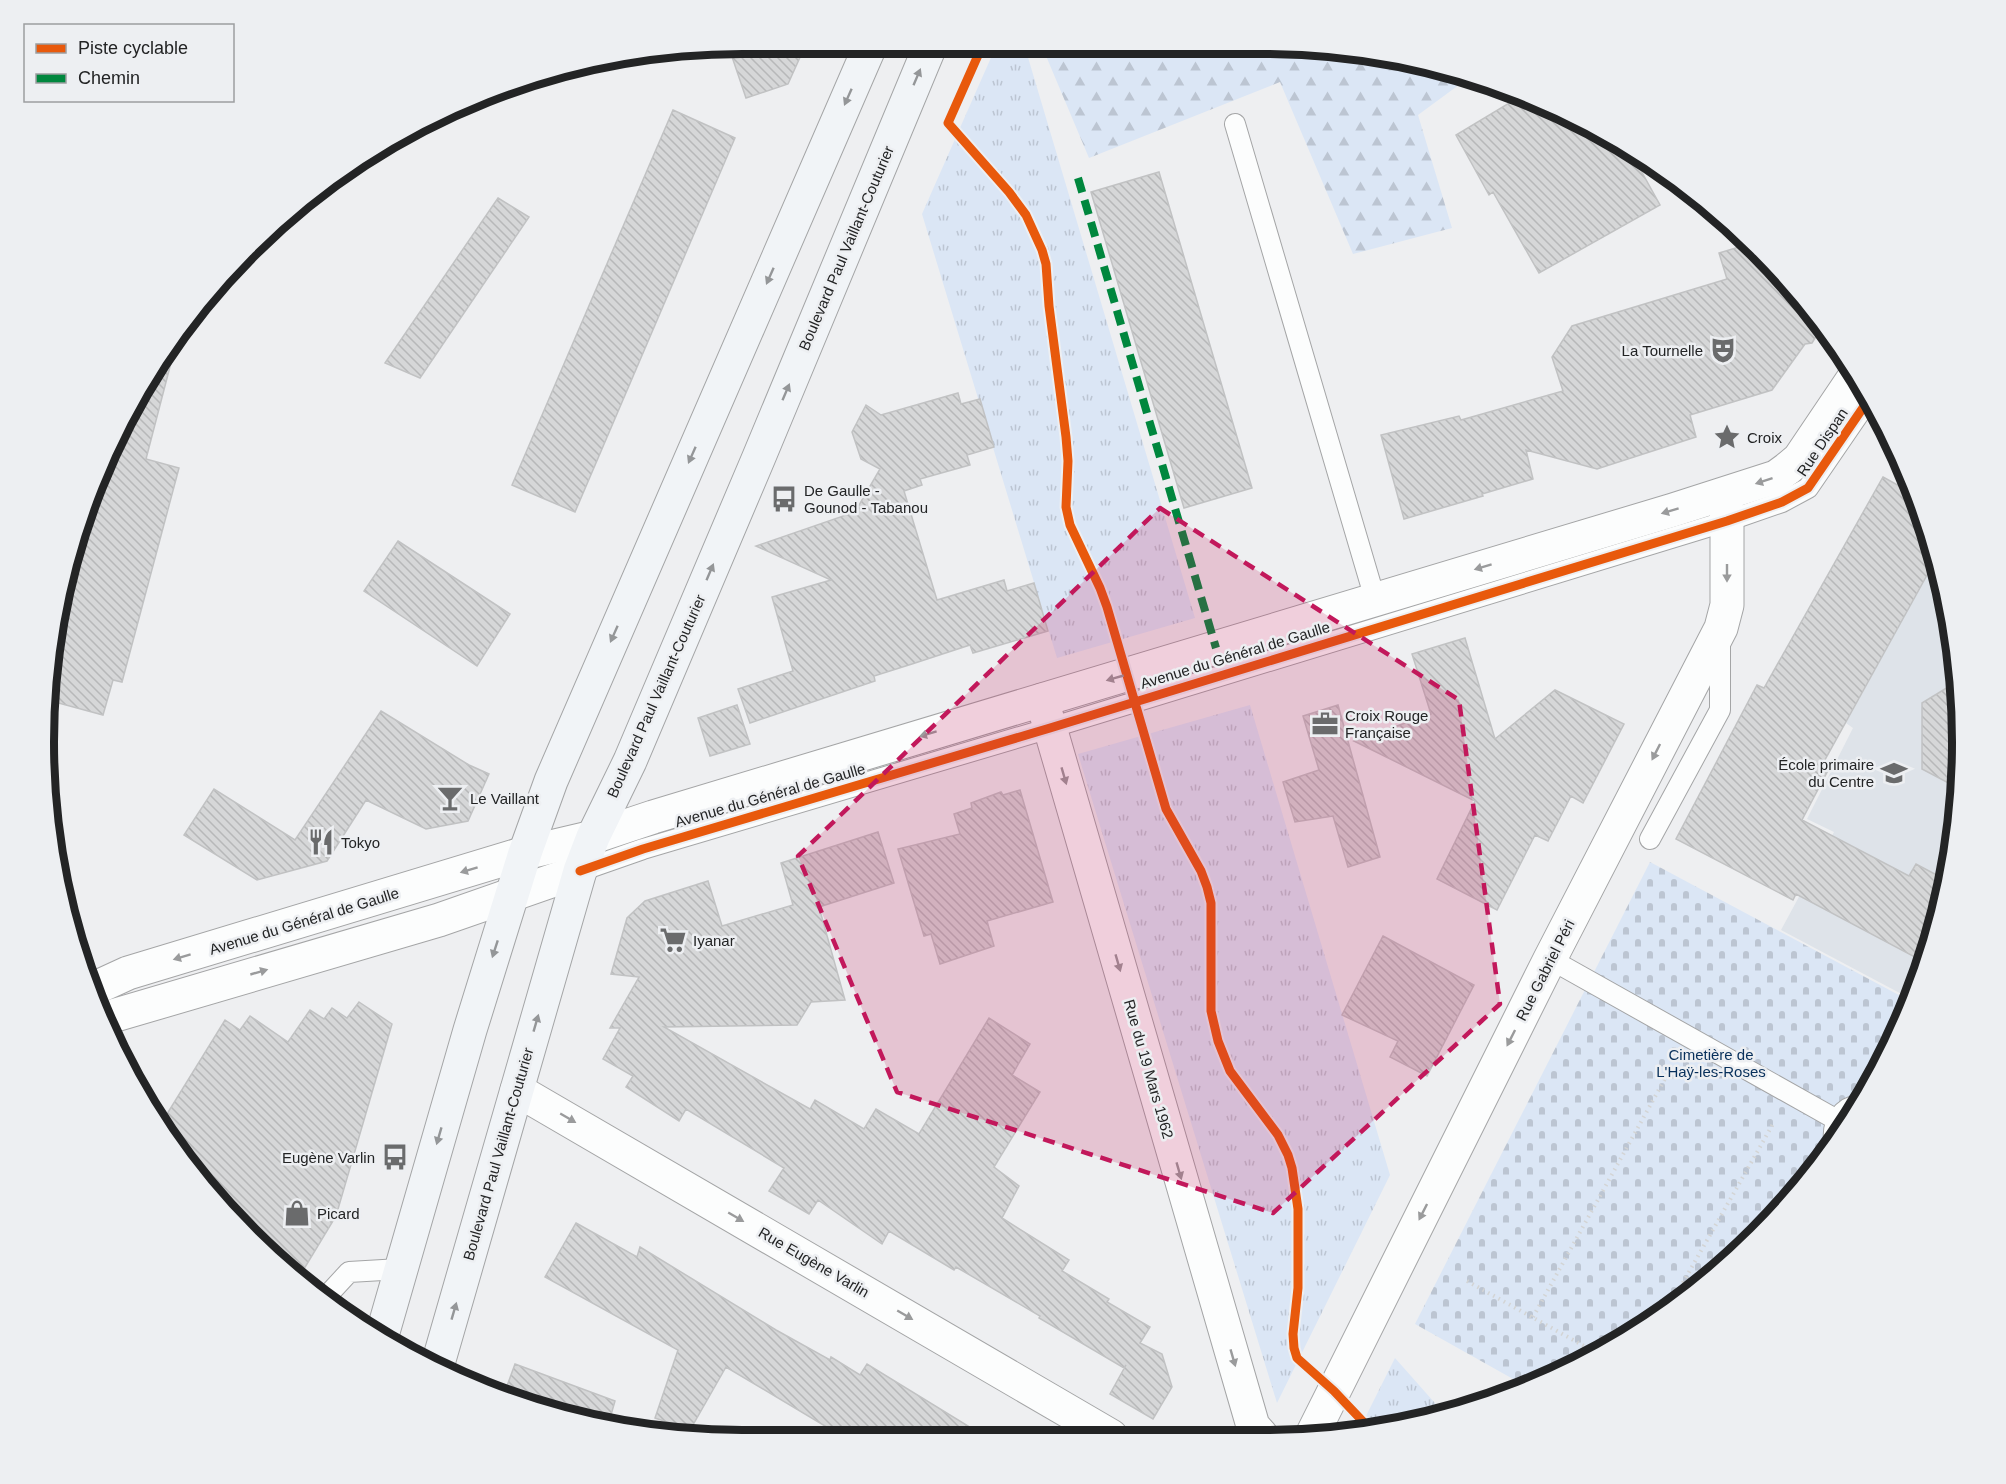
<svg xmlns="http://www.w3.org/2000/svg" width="2006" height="1484" viewBox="0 0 2006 1484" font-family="Arial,sans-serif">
<defs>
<pattern id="grass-tufts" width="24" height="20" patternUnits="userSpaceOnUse" patternTransform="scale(1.5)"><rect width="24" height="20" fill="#dbe6f5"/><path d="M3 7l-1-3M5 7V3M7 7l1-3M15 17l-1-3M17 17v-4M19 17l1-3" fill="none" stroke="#bcc5d2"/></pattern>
<pattern id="forest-firs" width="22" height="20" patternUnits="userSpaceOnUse" patternTransform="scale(1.5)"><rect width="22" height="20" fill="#dbe6f5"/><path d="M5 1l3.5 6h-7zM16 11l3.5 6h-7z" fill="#bcc5d2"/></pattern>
<pattern id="cemetery-stones" width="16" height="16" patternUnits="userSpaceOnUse" patternTransform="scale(1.5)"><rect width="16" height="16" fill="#dbe6f5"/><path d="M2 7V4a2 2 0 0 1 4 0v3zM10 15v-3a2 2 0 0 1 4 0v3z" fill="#bcc5d2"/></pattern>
<pattern id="building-back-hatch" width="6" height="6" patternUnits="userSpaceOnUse" patternTransform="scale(1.5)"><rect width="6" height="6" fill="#d6d7d8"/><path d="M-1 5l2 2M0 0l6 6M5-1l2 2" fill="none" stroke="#b7b8b9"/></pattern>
</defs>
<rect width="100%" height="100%" fill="#eeeff1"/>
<path fill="#dee3e9" d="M1937,557L1961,697L1956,834L1925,967L1911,999L1781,930L1834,832L1807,819L1853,728L1846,723Z"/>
<path fill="url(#grass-tufts)" d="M997,44H1024L1195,618L1057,658L922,214Z
M1250,705L1390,1175L1277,1403L1078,754Z
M1395,1358L1442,1411L1357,1434Z"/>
<path fill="url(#forest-firs)" d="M1041,44L1309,45L1444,67L1471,76L1418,115L1452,228L1353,254L1280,82L1089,158Z"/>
<path fill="url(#cemetery-stones)" d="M1650,862L1910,1001L1869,1092L1789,1203L1689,1296L1529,1388L1415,1324Z"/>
<path fill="url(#building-back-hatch)" stroke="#c1c2c3" stroke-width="1.5" d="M742,44H806L788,84L746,98L728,45Z
M1524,94L1629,149L1660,205L1539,273L1493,192L1489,195L1456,135Z
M673,110L735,138L575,512L512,485Z
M1159,172L1252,488L1184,508L1091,192Z
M498,198L529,217L420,378L385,363Z
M1752,243L1818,317L1823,325L1812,343L1805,344L1772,390L1690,415L1696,437L1597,469L1526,450L1533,479L1482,494L1483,496L1404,519L1381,435L1459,416L1461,420L1563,391L1552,357L1572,326L1727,279L1719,253Z
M166,357L172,359L146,459L179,468L122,682L113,680L103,715L51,701L57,606L116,433Z
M958,393L961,404L980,399L994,447L967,455L970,465L920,479L922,485L904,491L937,600L1004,580L1007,591L1034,583L1048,631L973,653L970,645L912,664L874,676L875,681L750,723L738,689L793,671L772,597L831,580L756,546L855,512L880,469L861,459L852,432L866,405L881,415Z
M1883,477L1914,494L1937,557L1821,767L1834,759L1802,820L1909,876L1916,864L1946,880L1926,963L1796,894L1793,900L1676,839L1757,685L1764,688Z
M398,541L510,614L477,666L364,591Z
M1465,638L1495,739L1555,690L1624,724L1583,803L1571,796L1548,841L1535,835L1497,910L1437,879L1475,801L1354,741L1431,714L1412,654Z
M1958,681L1961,697L1958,788L1922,769V703Z
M737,705L750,744L710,756L698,718Z
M1338,705L1380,857L1348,867L1333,816L1295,822L1283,782L1319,770L1303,716Z
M381,711L469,765L489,774L468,821L426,829L366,800L327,861L257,880L184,835L214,789L295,840Z
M1020,790L1053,902L987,921L994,946L940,964L931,934L924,936L898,849L960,834L954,814L972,808L971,803L1001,792L1003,795Z
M878,832L894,883L819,907L845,1000L811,1002L797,1025L664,1027L810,1109L815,1100L864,1129L876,1109L919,1134L989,1018L1030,1044L1012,1075L1040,1092L994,1167L1019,1186L1002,1218L1069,1260L1062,1271L1109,1299L1107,1302L1150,1327L1140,1343L1162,1354L1172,1387L1153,1419L1110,1394L1126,1365L1124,1368L1039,1318L1040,1316L956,1267L954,1270L889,1231L882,1244L818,1200L809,1214L769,1191L784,1168L686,1109L679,1121L626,1087L633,1076L603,1059L620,1028H610L639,977L611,974L627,918L645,901L708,881L722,926L793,905L781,863Z
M1383,936L1474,985L1427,1076L1390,1057L1398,1041L1342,1015Z
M359,1002L392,1024L336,1216L304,1269L246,1229L188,1167L162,1122L225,1020L240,1030L250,1016L288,1042L310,1010L324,1019L332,1008L347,1018Z
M576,1223L637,1257L640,1247L776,1330L830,1360L831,1357L860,1375L867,1364L986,1437L845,1438L726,1367L690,1430L655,1418L678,1350L545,1277Z
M515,1364L615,1401L609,1422L518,1404L503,1397Z"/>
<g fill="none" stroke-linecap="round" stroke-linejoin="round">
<g stroke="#a4a5a6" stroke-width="22">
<path id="service" d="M1235,124L1375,599
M1650,839L1720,710V640
M580,871L643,849L1050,728L1727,521L1782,502L1808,488L1869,399
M1550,959L1837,1120
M1834,1140C1832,1122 1842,1107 1860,1104
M325,1298L349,1272L400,1269"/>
</g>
<g stroke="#a4a5a6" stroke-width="35">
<path id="minor" d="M1042,700L1253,1426L1261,1435
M102,1019L439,920L580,871
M517,1090L1111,1436"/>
</g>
<g stroke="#a4a5a6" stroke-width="35">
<path id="tertiary" d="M91,990L128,973L525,853L593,837L653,817L1673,510L1776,477L1787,469L1799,459L1855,376
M1312,1435L1550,959L1721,628L1727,605V521L1725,494"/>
</g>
<g stroke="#a4a5a6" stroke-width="35">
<path id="secondary" d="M381,1339L470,1030L525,853L551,781L871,44
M437,1367L580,871L593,837L630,761L759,457L931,44"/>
</g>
<path stroke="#d3d4d4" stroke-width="4" stroke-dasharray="1.5 4.5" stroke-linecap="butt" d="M1467,1281L1593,1351
M1668,1309L1773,1124
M1533,1317L1672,1066"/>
<use href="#service" stroke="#fcfdfd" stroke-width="20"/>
<use href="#minor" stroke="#fcfdfd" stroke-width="33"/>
<use href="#tertiary" stroke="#fcfdfd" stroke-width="33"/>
<use href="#secondary" stroke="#f1f4f7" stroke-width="33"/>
<path stroke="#00873e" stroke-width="8" stroke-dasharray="15 8" stroke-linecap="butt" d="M1078,178L1216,648"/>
<g stroke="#edeff2" stroke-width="13">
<path id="cycleway" d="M983,44L948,123L1009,192L1026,215L1042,250L1046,264L1049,306L1066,437L1068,461L1066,507L1070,525L1100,588L1107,607L1166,809L1201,871L1207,887L1211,903V1011L1218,1041L1230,1071L1278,1135L1288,1155L1292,1168L1298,1209V1288L1293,1334L1294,1348L1297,1358L1334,1391L1371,1430
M580,871L643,849L1050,728L1727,521L1782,502L1808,488L1869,399"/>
</g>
<use href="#cycleway" stroke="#e8590c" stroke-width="9"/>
</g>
<defs><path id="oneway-solid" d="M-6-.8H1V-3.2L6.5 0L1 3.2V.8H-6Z" transform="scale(1.5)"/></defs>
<g fill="#949698">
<use href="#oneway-solid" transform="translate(917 77) rotate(-67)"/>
<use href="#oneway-solid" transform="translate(848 97) rotate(114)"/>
<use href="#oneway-solid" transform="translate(770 276) rotate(114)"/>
<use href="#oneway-solid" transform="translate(786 392) rotate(-67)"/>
<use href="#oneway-solid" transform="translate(692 455) rotate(114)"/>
<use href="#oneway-solid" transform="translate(710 572) rotate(-67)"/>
<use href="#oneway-solid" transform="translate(614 634) rotate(114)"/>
<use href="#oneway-solid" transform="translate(495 949) rotate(108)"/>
<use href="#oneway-solid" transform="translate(536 1023) rotate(-74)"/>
<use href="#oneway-solid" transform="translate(439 1136) rotate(106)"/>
<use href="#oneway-solid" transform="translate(454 1311) rotate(-74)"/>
</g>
<g fill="#9a9b9c">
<use href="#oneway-solid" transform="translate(1764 481) rotate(162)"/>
<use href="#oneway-solid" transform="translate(1670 511) rotate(163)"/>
<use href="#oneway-solid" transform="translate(1483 567) rotate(163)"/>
<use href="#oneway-solid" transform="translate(1727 573) rotate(90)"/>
<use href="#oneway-solid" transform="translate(1115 678) rotate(164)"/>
<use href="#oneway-solid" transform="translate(928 734) rotate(163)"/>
<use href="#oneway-solid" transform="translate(1656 752) rotate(117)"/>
<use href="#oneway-solid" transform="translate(1064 776) rotate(74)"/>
<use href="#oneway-solid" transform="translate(469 870) rotate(163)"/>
<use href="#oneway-solid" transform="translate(182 957) rotate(163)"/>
<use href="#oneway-solid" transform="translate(1118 963) rotate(74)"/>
<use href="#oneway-solid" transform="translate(259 972) rotate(-16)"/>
<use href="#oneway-solid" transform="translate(1511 1038) rotate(117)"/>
<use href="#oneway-solid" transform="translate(568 1118) rotate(30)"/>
<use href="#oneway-solid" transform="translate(1179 1171) rotate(74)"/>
<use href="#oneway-solid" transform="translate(1423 1212) rotate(117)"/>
<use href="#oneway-solid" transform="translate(736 1217) rotate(30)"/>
<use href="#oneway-solid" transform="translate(905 1315) rotate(30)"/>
<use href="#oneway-solid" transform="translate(1233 1358) rotate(74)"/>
</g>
<path fill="#c2185b" fill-opacity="0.2" stroke="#c2185b" stroke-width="4.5" stroke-dasharray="12 8" stroke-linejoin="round" d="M1160,508L1459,700L1500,1004L1273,1213L897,1092L798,856Z"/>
<defs>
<g id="theatre-bare" transform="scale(2.07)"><path d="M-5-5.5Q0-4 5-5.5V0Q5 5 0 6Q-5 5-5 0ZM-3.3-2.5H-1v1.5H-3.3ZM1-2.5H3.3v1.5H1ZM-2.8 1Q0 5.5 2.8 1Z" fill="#6a6b6c" stroke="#edeff2" stroke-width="2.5" paint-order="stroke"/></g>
<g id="sight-bare" transform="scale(2.07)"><path d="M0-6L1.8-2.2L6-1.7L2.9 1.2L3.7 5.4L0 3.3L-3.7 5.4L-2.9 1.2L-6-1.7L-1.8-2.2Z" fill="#6a6b6c" stroke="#edeff2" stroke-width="2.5" paint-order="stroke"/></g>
<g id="bus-bare" transform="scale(2.07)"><path d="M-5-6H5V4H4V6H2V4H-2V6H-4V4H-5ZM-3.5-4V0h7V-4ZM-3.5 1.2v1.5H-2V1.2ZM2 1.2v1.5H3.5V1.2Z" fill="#6a6b6c" stroke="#edeff2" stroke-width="2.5" paint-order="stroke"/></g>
<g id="office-bare" transform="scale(2.07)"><path d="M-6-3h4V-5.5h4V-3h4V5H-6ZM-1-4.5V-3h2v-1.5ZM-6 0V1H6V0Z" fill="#6a6b6c" stroke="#edeff2" stroke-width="2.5" paint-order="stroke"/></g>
<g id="school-bare" transform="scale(2.07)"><path d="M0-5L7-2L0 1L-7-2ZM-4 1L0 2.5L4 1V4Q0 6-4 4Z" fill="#6a6b6c" stroke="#edeff2" stroke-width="2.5" paint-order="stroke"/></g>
<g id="bar-bare" transform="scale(2.07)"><path d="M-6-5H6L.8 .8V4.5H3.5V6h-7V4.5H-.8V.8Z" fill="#6a6b6c" stroke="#edeff2" stroke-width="2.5" paint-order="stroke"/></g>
<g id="restaurant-bare" transform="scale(2.07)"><path d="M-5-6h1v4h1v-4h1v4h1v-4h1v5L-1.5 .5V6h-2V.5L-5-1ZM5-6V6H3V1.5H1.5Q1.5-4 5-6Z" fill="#6a6b6c" stroke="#edeff2" stroke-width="2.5" paint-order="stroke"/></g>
<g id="supermarket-bare" transform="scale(2.07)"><path d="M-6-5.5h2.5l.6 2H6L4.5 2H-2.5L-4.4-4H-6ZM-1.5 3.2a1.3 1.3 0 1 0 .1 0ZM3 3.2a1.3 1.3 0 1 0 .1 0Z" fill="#6a6b6c" stroke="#edeff2" stroke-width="2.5" paint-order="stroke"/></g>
<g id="shop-bare" transform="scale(2.07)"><path d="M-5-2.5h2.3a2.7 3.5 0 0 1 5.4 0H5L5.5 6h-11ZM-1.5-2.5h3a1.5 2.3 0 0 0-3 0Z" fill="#6a6b6c" stroke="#edeff2" stroke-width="2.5" paint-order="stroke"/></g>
</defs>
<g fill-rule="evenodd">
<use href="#theatre-bare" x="1723" y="350"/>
<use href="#sight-bare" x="1727" y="437"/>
<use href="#bus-bare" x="784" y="499"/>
<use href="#office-bare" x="1325" y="724"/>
<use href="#school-bare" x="1894" y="773"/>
<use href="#bar-bare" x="450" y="798"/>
<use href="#restaurant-bare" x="321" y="842"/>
<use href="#supermarket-bare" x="673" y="940"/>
<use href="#bus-bare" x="395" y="1157"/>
<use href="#shop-bare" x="297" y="1213"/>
</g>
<g text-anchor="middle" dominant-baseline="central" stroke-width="5" stroke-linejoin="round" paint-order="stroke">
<g font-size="15" fill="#232425" stroke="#edeff2">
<text transform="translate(846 248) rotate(-67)">Boulevard Paul Vaillant-Couturier</text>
<text transform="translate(1822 442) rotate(-56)">Rue Dispan</text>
<text transform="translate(1235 655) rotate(-17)">Avenue du Général de Gaulle</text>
<text transform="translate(656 696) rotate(-66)">Boulevard Paul Vaillant-Couturier</text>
<text transform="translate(770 795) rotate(-16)">Avenue du Général de Gaulle</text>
<text transform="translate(304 921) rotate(-17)">Avenue du Général de Gaulle</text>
<text transform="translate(1545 970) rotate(-63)">Rue Gabriel Péri</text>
<text transform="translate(1149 1069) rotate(74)">Rue du 19 Mars 1962</text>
<text transform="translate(498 1154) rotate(-74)">Boulevard Paul Vaillant-Couturier</text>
<text transform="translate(814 1262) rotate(30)">Rue Eugène Varlin</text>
</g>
<g font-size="15" fill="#232425" stroke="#edeff2" text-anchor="start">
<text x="1703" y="350" text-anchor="end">La Tournelle</text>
<text x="1747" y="437">Croix</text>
<text x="804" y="490">De Gaulle -<tspan x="804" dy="17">Gounod - Tabanou</tspan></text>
<text x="1345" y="715">Croix Rouge<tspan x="1345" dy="17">Française</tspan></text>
<text x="1874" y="764" text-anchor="end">École primaire<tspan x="1874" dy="17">du Centre</tspan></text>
<text x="470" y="798">Le Vaillant</text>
<text x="341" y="842">Tokyo</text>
<text x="693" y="940">Iyanar</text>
<text x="375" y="1157" text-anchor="end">Eugène Varlin</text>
<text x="317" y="1213">Picard</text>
</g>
<g font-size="15" fill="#08305b" stroke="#edeff2">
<text x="1711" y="1054">Cimetière de<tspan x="1711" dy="17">L'Haÿ-les-Roses</tspan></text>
</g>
</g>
<path d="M0 0H2006V1484H0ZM742 54H1264A688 688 0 0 1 1952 742V742A688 688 0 0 1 1264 1430H742A688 688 0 0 1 54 742V742A688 688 0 0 1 742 54Z" fill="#edeff2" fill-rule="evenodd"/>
<path fill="none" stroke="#232425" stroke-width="8" d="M742 54H1264A688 688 0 0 1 1952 742V742A688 688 0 0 1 1264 1430H742A688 688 0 0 1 54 742V742A688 688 0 0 1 742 54Z"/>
<rect x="24" y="24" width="210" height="78" fill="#edeff2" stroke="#9c9ea0" stroke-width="1.5"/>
<rect x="36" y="44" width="30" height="9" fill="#e8590c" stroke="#9c9ea0" stroke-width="1.5"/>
<text x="78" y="54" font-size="18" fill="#232425">Piste cyclable</text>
<rect x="36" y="74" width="30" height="9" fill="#00873e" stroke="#9c9ea0" stroke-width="1.5"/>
<text x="78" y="84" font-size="18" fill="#232425">Chemin</text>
</svg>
